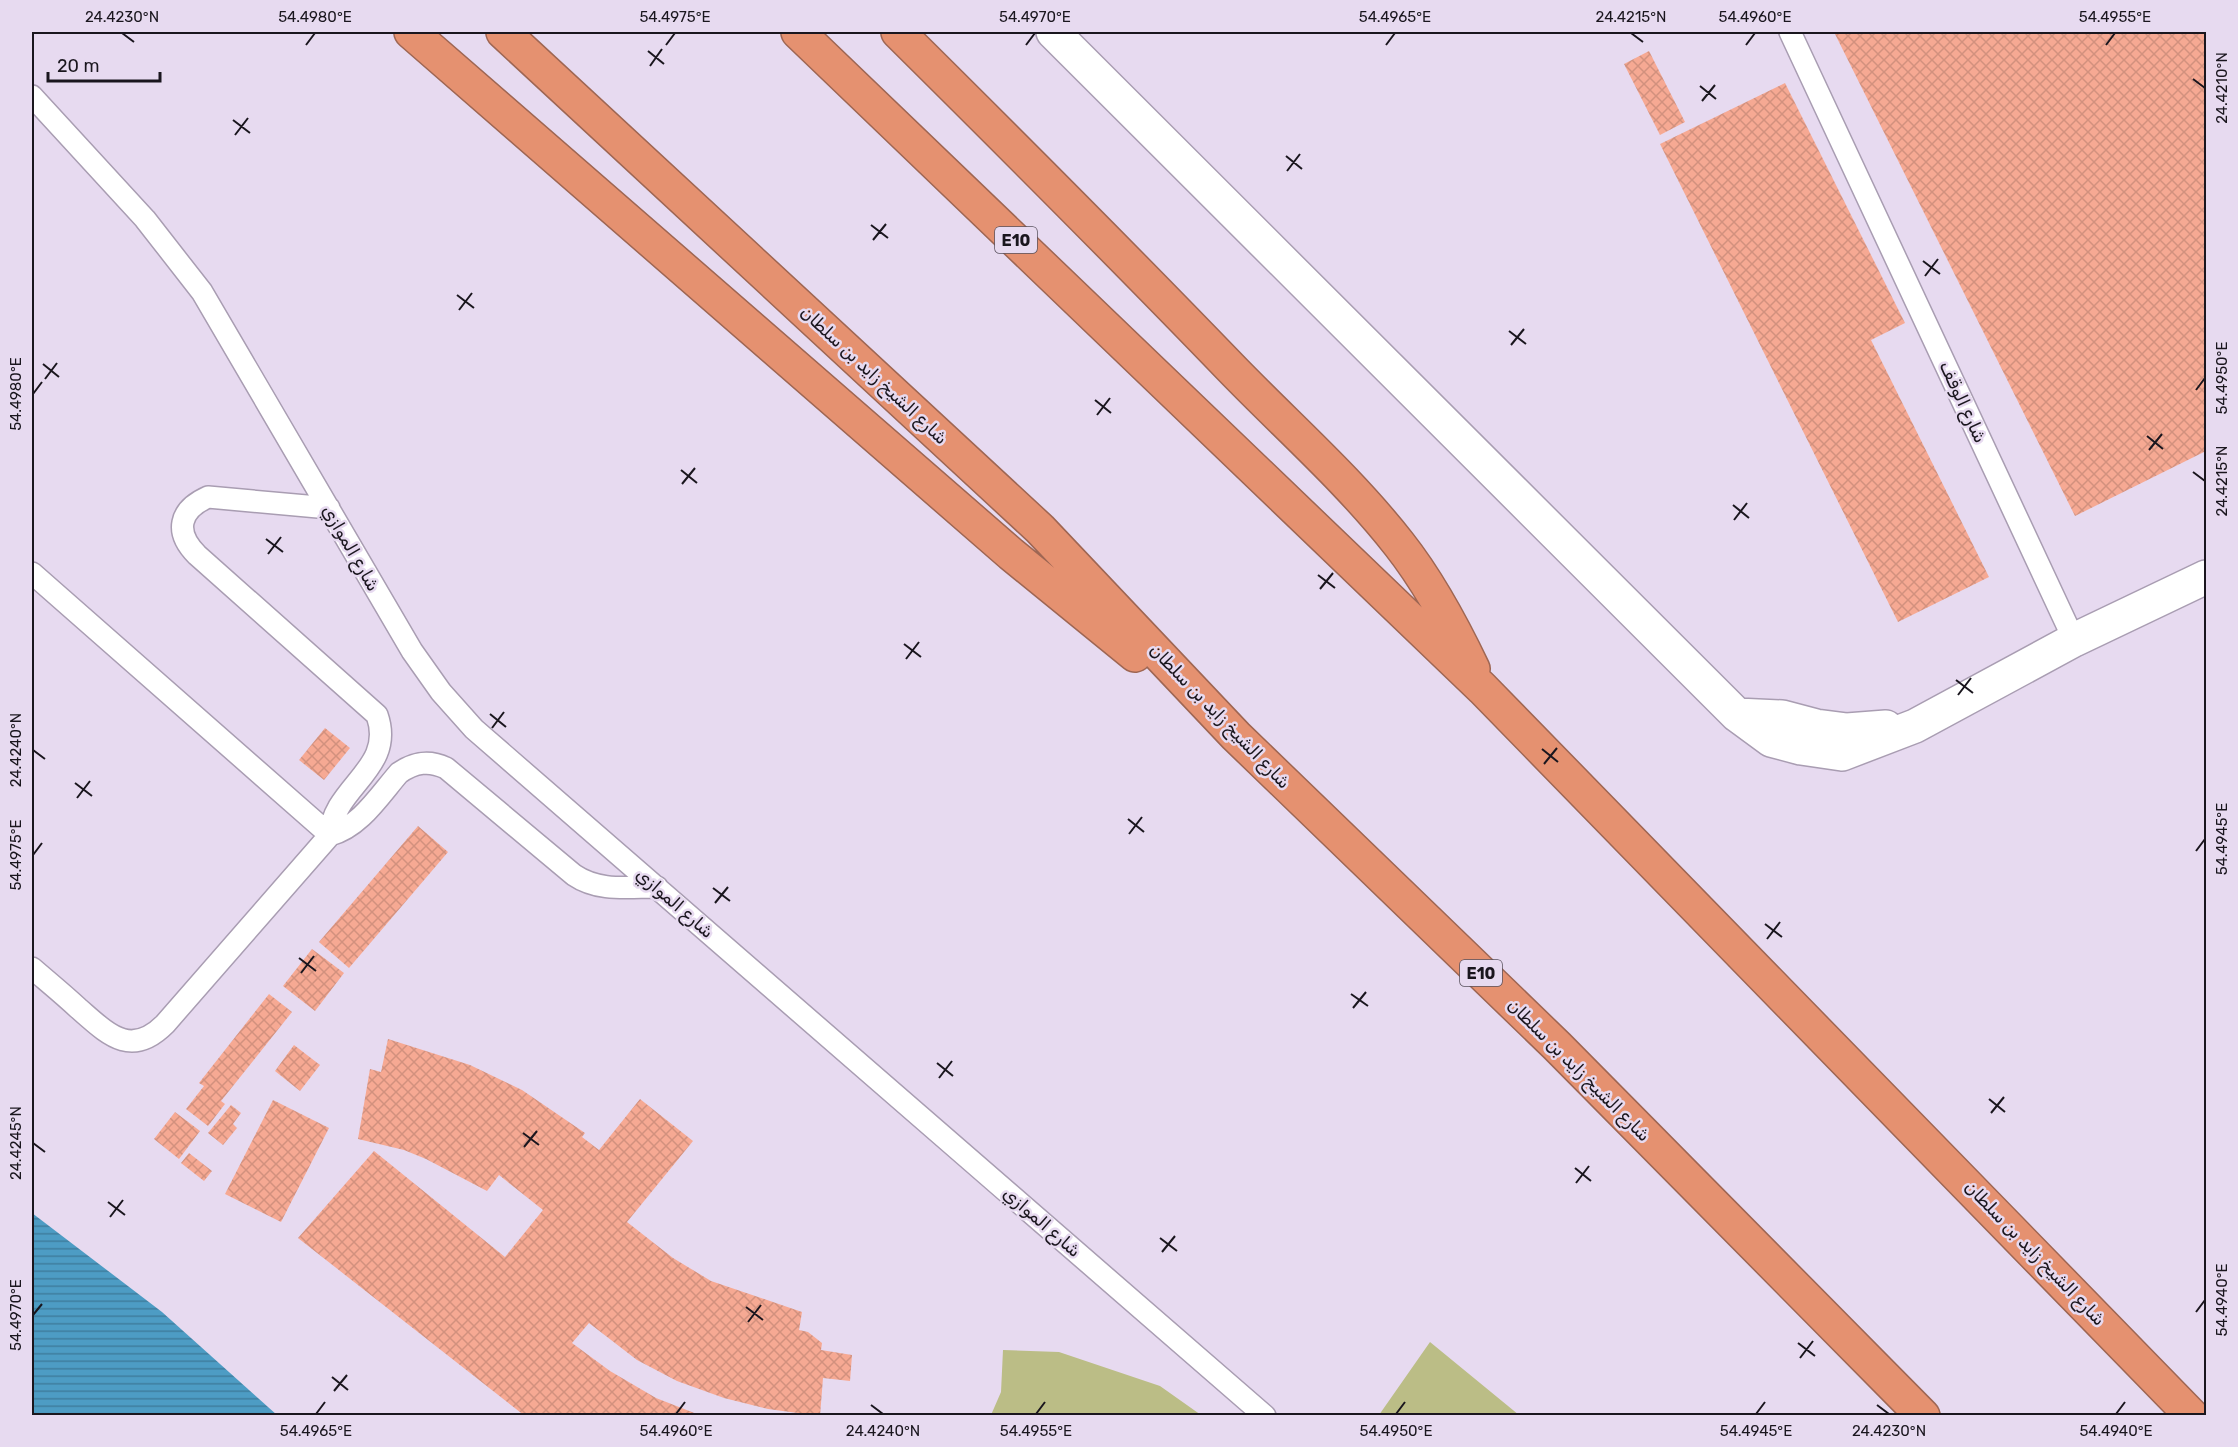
<svg xmlns="http://www.w3.org/2000/svg" width="2238" height="1447" viewBox="0 0 2238 1447" font-family="Rubik,'Noto Sans Arabic',sans-serif">
<defs>
<pattern id="water-rules" width="6" height="5" patternUnits="userSpaceOnUse" patternTransform="scale(1.5)"><rect width="6" height="5" fill="#4d9cc4"/><path d="M0 2.5h6" fill="none" stroke="#3f7e9f"/></pattern>
<pattern id="building-cross-hatch" width="8" height="8" patternUnits="userSpaceOnUse" patternTransform="scale(1.5)"><rect width="8" height="8" fill="#f6a993"/><path d="M0 0l8 8M0 8l8-8" fill="none" stroke="#d2917e"/></pattern>
</defs>
<rect width="100%" height="100%" fill="#e7daf0"/>
<path fill="#bbbd86" d="M1430,1342L1519,1415H1379Z
M1003,1350L1059,1352L1160,1386L1201,1415H991L1001,1392Z"/>
<path fill="url(#water-rules)" d="M32,1213L162,1312L277,1415H32Z"/>
<path fill="url(#building-cross-hatch)" d="M1834,32H2206V451L2075,516Z
M1649,51L1685,122L1660,135L1624,64Z
M1785,83L1905,323L1871,340L1989,577L1898,622L1660,144Z
M325,728L350,748L324,780L299,760Z
M418,826L448,852L349,968L319,942Z
M312,949L344,973L315,1011L283,986Z
M269,994L292,1012L221,1101L225,1104L208,1126L186,1109L204,1086L199,1083Z
M388,1039L470,1065L522,1090L585,1133L582,1137L599,1150L640,1099L693,1141L627,1222L673,1258L711,1281L802,1312L799,1330L808,1332L822,1343L821,1350L852,1355L850,1381L823,1378L820,1416L768,1409L724,1398L677,1381L637,1360L589,1323L572,1343L610,1371L656,1398L702,1416H525L298,1238L374,1151L505,1257L543,1210L499,1175L487,1191L426,1159L404,1150L358,1139L370,1069L381,1072Z
M294,1045L320,1065L300,1091L275,1071Z
M273,1100L329,1128L281,1222L225,1194Z
M231,1105L241,1113L233,1124L237,1128L223,1145L208,1133Z
M175,1112L200,1131L179,1159L154,1139Z
M189,1153L212,1171L204,1181L181,1163Z"/>
<g fill="none" stroke-linecap="round" stroke-linejoin="round">
<g stroke="#a99db2" stroke-width="24">
<path id="lane" d="M1790,32L2074,640
M32,96L145,219L202,292L412,651L441,692L474,729L1265,1416
M329,508L208,497C179,510 174,532 197,555L377,715C396,769 333,786 330,835C360,827 379,796 399,773C415,762 429,760 446,768L574,875C599,892 628,887 657,887
M32,573L330,835L165,1024C130,1059 107,1033 78,1008C63,994 47,981 32,968"/>
</g>
<g stroke="#a99db2" stroke-width="36">
<path id="street" d="M1053,32L1737,715L1771,740L1801,748L1842,754L1915,726L2074,640L2206,577
M1737,715L1782,717L1816,726L1847,730L1886,727"/>
</g>
<g stroke="#9e6653" stroke-width="36">
<path id="highway" d="M411,32L1011,554L1135,655
M503,32L1040,529L1236,736L1557,1046L1923,1416
M798,32L1483,689L2192,1416
M898,32C1010,143 1121,254 1230,367C1287,426 1349,480 1399,544C1429,582 1452,625 1473,669"/>
</g>
<use href="#lane" stroke="#fff" stroke-width="21"/>
<use href="#street" stroke="#fff" stroke-width="33"/>
<use href="#highway" stroke="#e59170" stroke-width="33"/>
</g>
<path fill="none" stroke="#1a161e" stroke-width="2" d="M122,33L134,42M1631,33L1643,42M306,45L315,33M666,45L675,33M1026,45L1035,33M1386,45L1395,33M1746,45L1755,33M2106,45L2115,33M648,51L664,64M650,66L662,49M2193,79L2205,88M1700,86L1716,99M1702,101L1715,85M233,120L250,133M235,135L248,118M1286,156L1302,169M1287,171L1300,154M871,225L888,238M873,240L886,224M1923,261L1940,274M1925,276L1938,259M457,295L474,308M459,310L472,293M1509,331L1526,344M1511,345L1524,329M43,364L59,377M45,379L57,363M2196,390L2205,378M33,394L42,382M1095,400L1111,413M1097,415L1110,398M2147,436L2163,449M2149,450L2162,434M681,470L697,483M2193,472L2205,481M682,484L695,468M1733,505L1749,518M1734,520L1747,503M266,539L283,552M268,554L281,537M1318,575L1335,588M1320,589L1333,573M904,644L921,657M906,659L919,642M1956,680L1973,693M1958,695L1971,678M490,714L506,727M492,728L504,712M1542,749L1558,762M33,750L45,759M1544,764L1557,748M75,783L92,796M77,798L90,781M1128,819L1144,832M1129,834L1142,817M2196,851L2205,839M33,855L42,843M713,888L730,901M715,903L728,887M1765,924L1782,937M1767,939L1780,922M299,958L316,971M301,973L314,956M1351,994L1368,1006M1353,1008L1366,992M937,1063L953,1076M939,1078L952,1061M1989,1099L2005,1112M1991,1113L2004,1097M523,1133L539,1145M33,1143L45,1152M524,1147L537,1131M1575,1168L1591,1181M1576,1183L1589,1166M108,1202L125,1215M110,1217L123,1200M1160,1238L1177,1251M1162,1252L1175,1236M746,1307L763,1320M2196,1312L2205,1300M33,1315L42,1304M748,1322L761,1305M1798,1343L1815,1356M1800,1358L1813,1341M332,1377L348,1390M334,1391L347,1375M871,1405L883,1414M1877,1405L1889,1414M316,1414L325,1402M676,1414L685,1402M1036,1414L1045,1402M1396,1414L1405,1402M1756,1414L1765,1402M2116,1414L2125,1402"/>
<g text-anchor="middle" dominant-baseline="central" stroke-width="5" stroke-linejoin="round" paint-order="stroke">
<g fill="#e7daf0" stroke="#58515d" stroke-width="1.5">
<rect x="995" y="227" width="42" height="26" rx="4.5"/>
<rect x="1460" y="960" width="42" height="26" rx="4.5"/>
</g>
<g font-size="16" font-weight="bold" fill="#1a161e">
<text x="1016" y="240">E10</text>
<text x="1481" y="973">E10</text>
</g>
<g font-size="18" fill="#1a161e" stroke="#e7daf0">
<text transform="translate(874 375) rotate(43)">شارع الشيخ زايد بن سلطان</text>
<text transform="translate(1963 402) rotate(65)">شارع الوقف</text>
<text transform="translate(351 548) rotate(60)">شارع الموازي</text>
<text transform="translate(1220 716) rotate(46)">شارع الشيخ زايد بن سلطان</text>
<text transform="translate(675 903) rotate(41)">شارع الموازي</text>
<text transform="translate(1579 1070) rotate(45)">شارع الشيخ زايد بن سلطان</text>
<text transform="translate(1042 1222) rotate(41)">شارع الموازي</text>
<text transform="translate(2035 1253) rotate(46)">شارع الشيخ زايد بن سلطان</text>
</g>
</g>
<rect width="2238" height="1447" fill="none" stroke="#e7daf0" stroke-width="66"/>
<path d="M48 72v9h112v-9" fill="none" stroke="#1a161e" stroke-width="3"/>
<text x="57" y="72" font-size="18" fill="#1a161e" stroke="#e7daf0" stroke-width="4.5" paint-order="stroke">20 m</text>
<rect x="33" y="33" width="2172" height="1381" fill="none" stroke="#1a161e" stroke-width="2"/>
<g font-size="15" text-anchor="middle" fill="#1a161e">
<text x="122" y="22">24.4230°N</text>
<text x="315" y="22">54.4980°E</text>
<text x="675" y="22">54.4975°E</text>
<text x="1035" y="22">54.4970°E</text>
<text x="1395" y="22">54.4965°E</text>
<text x="1631" y="22">24.4215°N</text>
<text x="1755" y="22">54.4960°E</text>
<text x="2115" y="22">54.4955°E</text>
<text transform="translate(2222 88) rotate(-90)" y="5">24.4210°N</text>
<text transform="translate(2222 378) rotate(-90)" y="5">54.4950°E</text>
<text transform="translate(16 394) rotate(-90)" y="5">54.4980°E</text>
<text transform="translate(2222 481) rotate(-90)" y="5">24.4215°N</text>
<text transform="translate(16 750) rotate(-90)" y="5">24.4240°N</text>
<text transform="translate(2222 839) rotate(-90)" y="5">54.4945°E</text>
<text transform="translate(16 855) rotate(-90)" y="5">54.4975°E</text>
<text transform="translate(16 1143) rotate(-90)" y="5">24.4245°N</text>
<text transform="translate(2222 1300) rotate(-90)" y="5">54.4940°E</text>
<text transform="translate(16 1315) rotate(-90)" y="5">54.4970°E</text>
<text x="316" y="1436">54.4965°E</text>
<text x="676" y="1436">54.4960°E</text>
<text x="883" y="1436">24.4240°N</text>
<text x="1036" y="1436">54.4955°E</text>
<text x="1396" y="1436">54.4950°E</text>
<text x="1756" y="1436">54.4945°E</text>
<text x="1889" y="1436">24.4230°N</text>
<text x="2116" y="1436">54.4940°E</text>
</g>
</svg>
